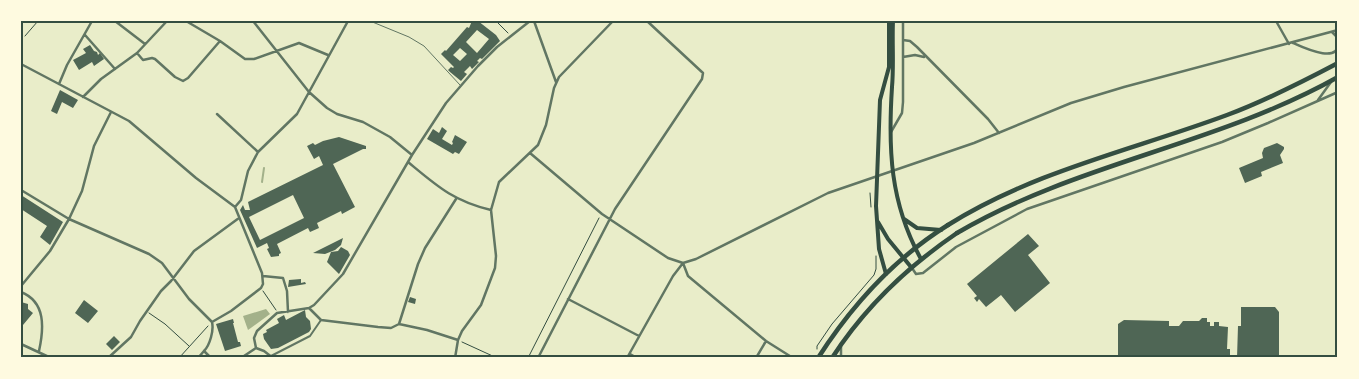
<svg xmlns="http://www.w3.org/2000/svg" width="1359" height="379" viewBox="0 0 1359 379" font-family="'DejaVu Sans',sans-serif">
<rect width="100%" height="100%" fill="#e9edc9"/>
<path fill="#a3b18a" d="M266,309L270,314L248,330L243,316Z"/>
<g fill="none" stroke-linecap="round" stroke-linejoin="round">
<path stroke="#a3b18a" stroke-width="2" d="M262,182L264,168"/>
</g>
<path fill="#4f6655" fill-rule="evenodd" d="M472,21H478L496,35L500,41L482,59L480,58L477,61L479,62L472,69L470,66L464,72L467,74L461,81L450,72L448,70L451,67L453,68L454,67L441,54L445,50L446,51L467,27L469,28ZM477,30L489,39L477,53L466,42ZM460,48L467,54L460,61L453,55Z
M90,45L94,51L97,52L98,55L100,53L104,59L94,66L92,62L79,70L73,60L86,53L83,49Z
M60,90L78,100L73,108L62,102L57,114L51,111Z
M442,127L447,131L442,139L452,145L453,143L452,142L455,135L467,142L459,154L455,152L453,154L427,139L433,129L439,133Z
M339,137L366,146V149H363L333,164L355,207L342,214L341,211L317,223L319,228L310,232L308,228L277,244L281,253L279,254V256L271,257L267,249L269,248L267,243L257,248L240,210L243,205L245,210H250L248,202L323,165L319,156L314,159L307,146L313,143L315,145L323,141ZM293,195L304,218L260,240L249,217Z
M1277,143L1284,147V149L1280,155L1283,163L1261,172L1262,176L1245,183L1239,168L1263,158L1262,153L1264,148Z
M21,195L63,222L50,245L40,237L47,226L21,209Z
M1028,234L1039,246L1028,255L1050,283L1015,312L1001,295L986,307L979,299L977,302L974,298L977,296L967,284Z
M343,238L341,245L335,250L325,254L313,253Z
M341,247L348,251L350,255L339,274L327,262L331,252L338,251Z
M301,279V283L305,282L306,284L288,287L289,280Z
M410,297L416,299L415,304L408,302Z
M84,300L98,311L88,323L75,313Z
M21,302L28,304V309L33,313L23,325L21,323Z
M1241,307H1275L1279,312V358H1237L1238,326H1241Z
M305,310L306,317L310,321L311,329L309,332L278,348L271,349L264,339L263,334L267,332L266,330L279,323L277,319L284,315L286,320Z
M1202,318H1207V322H1210V326H1214V322H1219V326L1228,327L1227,349H1230V356H1227V358H1118V324L1124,320L1169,321V326H1179L1183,321H1199Z
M233,319L234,323H233L238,342H240L241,346L225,351L216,324Z
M114,336L120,342L112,350L106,344Z"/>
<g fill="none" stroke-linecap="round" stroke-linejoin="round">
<path stroke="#344e41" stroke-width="1" d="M496,21L508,33
M25,36L38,21
M870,193L871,207
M263,291L276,310
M149,313L165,324L189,346
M462,342L497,358
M817,349V346L832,324L874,275L876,269V256
M179,358L208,326
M528,358L599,218"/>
<path stroke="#617663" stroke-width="1" d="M370,21L409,37L424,46L460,85"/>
<path stroke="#617663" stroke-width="2" d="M271,356L310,336L321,320"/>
<path stroke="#617663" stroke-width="2.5" d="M115,21L145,44
M186,21L220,41L245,59H254L299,43L328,55
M253,21L309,92L327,108L337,114L363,122L390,137L412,155
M534,21L556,82
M1276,21L1289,44
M85,35L115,69
M903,40L910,41L917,47L988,119L999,133
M1293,43C1304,48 1345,67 1337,37L1332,32
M137,53L143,60L152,58L155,59L175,77L183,81L188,78L220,41
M903,57L915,55L924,57
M21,64L129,121L196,178L235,207L262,273L263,284L261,288L231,311L212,322
M59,84L67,65L92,21
M83,97L101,79L137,53L167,21
M1318,100L1331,82
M217,114L258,152
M891,132L902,113L903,102V21
M530,153L602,214L668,258L683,263L696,259L828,193L974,143L1071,103L1124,87L1338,30
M408,162C437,186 453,201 491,210
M21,190L69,219L149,254L162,263L189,299L212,322
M235,207L241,200L248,171L258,152L297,114L348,21
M683,263L688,276L766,341L793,358
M912,268L916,274L923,273L956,247L1027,209L1222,142L1268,123L1338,92
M263,276L283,278L287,291L288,312
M21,286L50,251L69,219L82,191L94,146L111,112
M21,292C46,302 44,328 39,351
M568,299L639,336
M309,308L321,320L378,327L391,328L399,324L427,330L458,340
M399,324L418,264L425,248L456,199
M21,344L51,358
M256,348L254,338L257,331L277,313L309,308L314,305L343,274L412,155L446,103L478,66L497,47L530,21
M256,348L264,351L273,358
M204,351C210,345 214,330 212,322
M630,354L637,358
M108,358L131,337L140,321L161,291L171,281L194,251L239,218
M198,358L204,351L211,358
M241,358L256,348
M455,358L458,340L462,331L481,305L495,268L496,256L491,210L499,182L538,145L546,125L554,88L559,77L613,21
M538,358L615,209L702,79L703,73L647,21
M627,358L673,276L683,263
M756,358L766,341
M841,358V347"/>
<path stroke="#344e41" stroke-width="4" d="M893,21C892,43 894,65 892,87C888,149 890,203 921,259
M904,219L917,228L941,230
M878,222L888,239L911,267
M886,274L879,249L876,206L880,100L889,67V21"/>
<path stroke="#344e41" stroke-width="4.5" d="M818,358C852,305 895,258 948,225
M832,358C865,307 907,267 957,233"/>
<path stroke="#344e41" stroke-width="4.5" d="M948,225C1034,171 1133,150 1227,115C1265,101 1302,82 1338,63
M957,233C1076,163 1217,145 1338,77"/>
</g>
<rect width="1359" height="379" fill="none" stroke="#fefae0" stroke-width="45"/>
<rect x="22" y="22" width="1314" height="334" fill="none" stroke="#344e41" stroke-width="2"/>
</svg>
